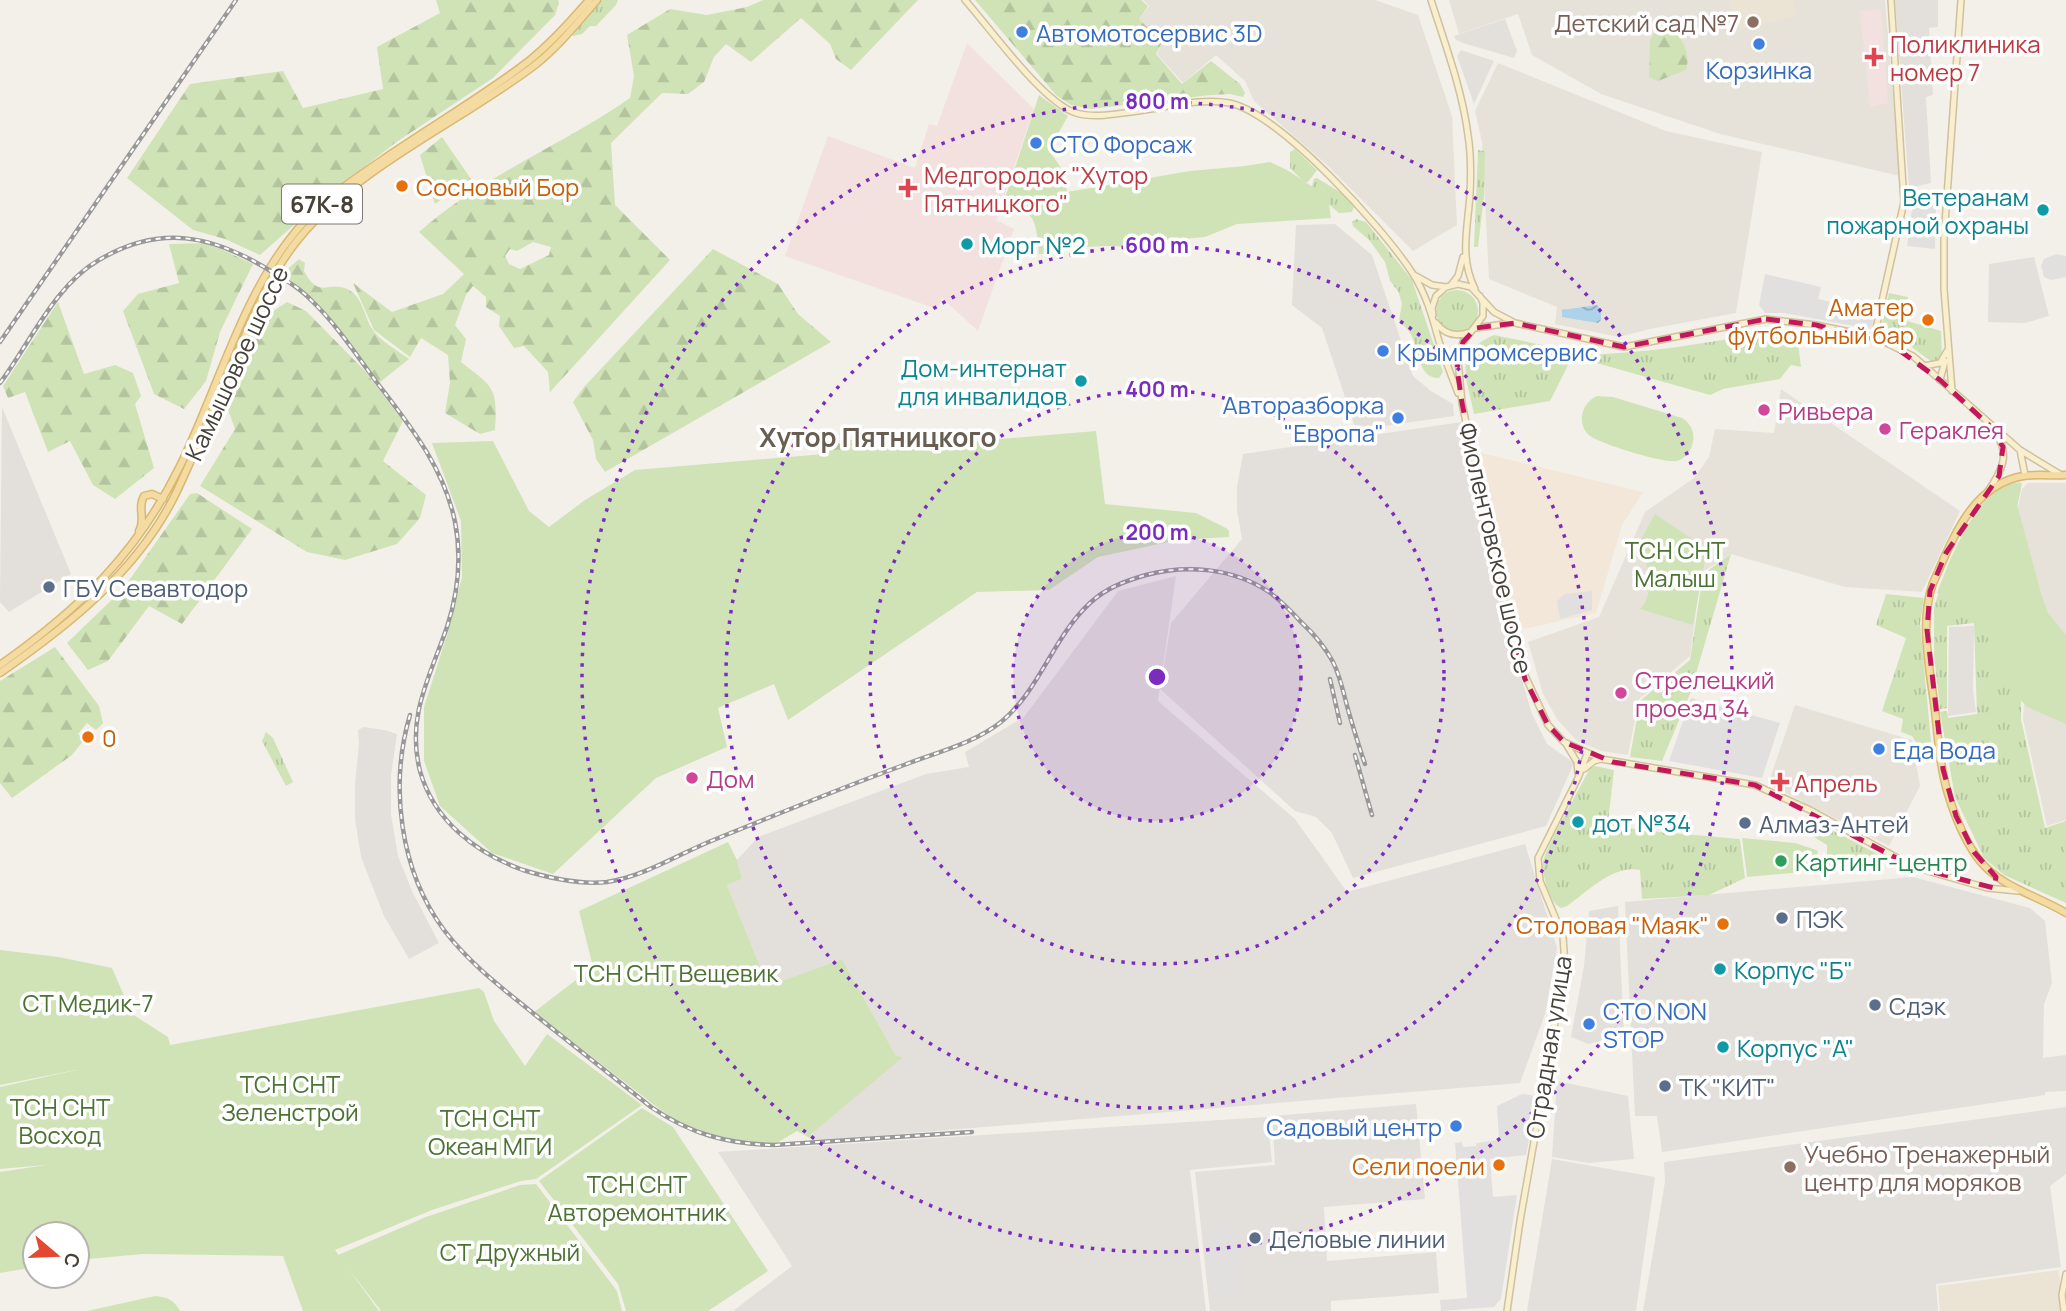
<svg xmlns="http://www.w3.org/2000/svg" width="2066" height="1311" viewBox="0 0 2066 1311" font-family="Manrope,sans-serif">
<defs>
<pattern id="grass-tufts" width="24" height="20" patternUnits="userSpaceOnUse" patternTransform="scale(1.75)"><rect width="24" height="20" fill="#d0e3b7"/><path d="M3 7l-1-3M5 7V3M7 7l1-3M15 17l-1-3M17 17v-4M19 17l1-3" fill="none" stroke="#b4c49e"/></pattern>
<pattern id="forest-firs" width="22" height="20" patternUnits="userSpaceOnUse" patternTransform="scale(1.75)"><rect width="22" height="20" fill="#d0e3b7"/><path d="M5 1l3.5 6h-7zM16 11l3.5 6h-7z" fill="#b4c49e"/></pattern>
<pattern id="water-waves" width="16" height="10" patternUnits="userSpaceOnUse" patternTransform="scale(1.75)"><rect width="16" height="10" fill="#add2e9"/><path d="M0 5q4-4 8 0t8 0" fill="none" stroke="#8facbe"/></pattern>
</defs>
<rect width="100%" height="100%" fill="#f3f0ea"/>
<path fill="#e7e2d9" d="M1143,0H1375L1418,15L1452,116L1457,225L1413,251L1328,166L1254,101L1245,81L1216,55L1183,83L1157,54L1162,42L1139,19L1149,6Z
M1449,0H1885L1900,176L1720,134L1601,94L1532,55L1518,14L1459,34Z
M1498,63L1666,131L1762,152L1736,313L1650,329L1619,337L1555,324L1557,307L1489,279L1482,142L1475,111Z
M1781,389L1960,511L1922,592L1845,587L1731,554L1701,573L1690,656L1639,699L1628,755L1601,751L1577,741L1557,719L1543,694L1528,642L1599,617L1645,512L1694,478L1709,457L1715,429L1774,433Z
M2028,483H2066V820L2047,826L2023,719L2025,686L1991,633L2022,489Z
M1795,705L1912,740L1920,786L1889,846L1768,784Z"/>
<path fill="#f2e7d8" d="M1481,453L1643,492L1622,525L1596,613L1524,629L1507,593Z"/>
<path fill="#e3dfdb" d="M1895,0H1938V27L1929,28L1933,95L1926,97L1931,183L1909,188Z
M1505,19L1517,51L1514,58L1463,43L1456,40L1454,36Z
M1461,50L1494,61L1474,104L1457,56Z
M1335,224L1372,255L1413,376L1431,391L1453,404L1454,416L1356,430L1322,328L1292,305L1296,225Z
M2034,257L2049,316L2025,323L1988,322L1989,264Z
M2,407L71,574L9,612L0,602Z
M1462,422L1502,612L1532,714L1547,744L1574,763L1546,826L1353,878L1332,833L1316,817L1295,811L1160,689L1171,623L1242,539L1237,510V487L1243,454Z
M1176,576L1158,701L1295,819L1347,892L1525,844L1557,948L1545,1014L1520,1083L815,1141L811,1134L896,1056L842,959L768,986L727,885L742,879L737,860L758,837L926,774L969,767L965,752L1024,717L1118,591Z
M1974,626L1973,691L1976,712L1948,716L1949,627Z
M364,727L384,730L397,734L391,775V814L398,856L412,891L439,943L409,959L384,916L361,857L355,819V785L359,743L358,730Z
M1913,877L2030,908L2045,921L2052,983L2044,1004L2043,1058L2066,1055V1091L2045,1092V1095L1662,1152L1657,1116H1635L1625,902Z
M1618,906L1624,1035L1588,1044L1571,1037L1584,966L1589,911Z
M1557,1081L1628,1096L1634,1159L1589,1163L1552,1157Z
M1416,1104L1425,1199L1324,1207L1327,1261L1436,1252L1439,1293L1331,1301V1311H1210L1195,1172L1275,1165L1272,1116Z
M2066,1107V1174L2050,1186L2061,1267L1936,1284L1938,1311H1643L1665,1182L1664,1162Z
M1267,1117L1272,1162L1190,1170L1206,1311H733L792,1266L718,1152Z
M1552,1159L1655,1177L1636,1311H1527Z"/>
<path fill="#ebe4d5" d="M1729,0H1793L1797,15L1740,30Z
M2059,1270L2062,1311H1940L1938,1286Z"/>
<path fill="#f2e1df" d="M1881,9L1888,103L1870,107L1860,11Z
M967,43L1034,109L996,220L1014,229L978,331L942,298L937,309L785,256L828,136L915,168L929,124L937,126Z"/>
<path fill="url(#grass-tufts)" d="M602,0H618L616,5L596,26H590L582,34L573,36V34Z
M1295,149L1317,170L1308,182H1304L1290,168V152Z
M1478,150L1485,151L1484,196L1478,247H1474Z
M1317,178L1348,197L1354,207L1352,212L1339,213L1321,198L1319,191L1311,189L1314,179Z
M1356,219L1366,222L1412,280L1443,372L1439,378C1417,379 1419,346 1410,333C1407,328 1402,325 1399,320L1402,304L1398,291L1390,281L1385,262L1370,241L1353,226L1352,222Z
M1436 311a21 21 0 1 1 42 0a21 21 0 1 1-42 0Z
M1889,293L1908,297L1904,320L1941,331L1942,358L1932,362L1905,342L1880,331Z
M1774,331L1798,342L1801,367L1791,365L1780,379L1723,389L1710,395L1575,357L1576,355C1643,354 1708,343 1774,331Z
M1494,335L1567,350L1569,359L1568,365L1550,401L1474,414C1467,377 1452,353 1494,335Z
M2020,482L2021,489L1989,629L2021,685V719L2045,828L2066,821V903L2004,875L1984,858L1955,797L1940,712L1947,711L1948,718L1977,714L1974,623L1947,626V708L1940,709L1934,654V607L1951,557L2004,487Z
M1731,554L1690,694L1662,761L1630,757L1640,701L1690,660L1703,574Z
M1886,594L1924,598L1920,623L1931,742L1917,744L1912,736L1901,732L1903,719L1882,711L1906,638L1876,625Z
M266,732L273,738L293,782L286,786L262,741Z
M1595,766L1614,770L1608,822L1638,830L1740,839L1745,878L1709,895L1642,899L1640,870C1612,865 1589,891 1567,906L1561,908C1548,901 1543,877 1543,863C1544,851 1582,784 1590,768Z
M1820,824L1893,862L1827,866V845L1814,837Z"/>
<path fill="url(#forest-firs)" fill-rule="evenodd" d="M436,0H558L559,3L555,15L493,78L395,143L327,196L260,255L225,239L193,230L127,178L190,84L283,71L303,108L383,89L377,47L440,13Z
M763,0H918L851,70L836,59L830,44L801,18L751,62L726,44L714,57L704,82L688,94L662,93L611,143L615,205L670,260L550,392L548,372L524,346L514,348L499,326L500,316L486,307V297L473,286L466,295L455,325L466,339L461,362C493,387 498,387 495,430L480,434L445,413L450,383L448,355L421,338L410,357L374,330L353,283L392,312L443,294L464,274L419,232C482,176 561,146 630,98L634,76L627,35L670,9L707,15L747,7ZM533,242L551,247L549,255L520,269L509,264L505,256L510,249L517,251Z
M975,0H1141L1148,6L1139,19L1162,42L1156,54L1182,84L1211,61L1240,84L1245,93L1243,97L1230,94L1211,95L1091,109L1071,105L1056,95Z
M1671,27C1683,40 1691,53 1686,70L1658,81L1649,77L1650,40L1657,29Z
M442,137L471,179L435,204L420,155Z
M208,243L253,264L220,332L206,381L184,409L154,394L123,311L138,294L179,283L169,244Z
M713,249L778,284L798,314L831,342L605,472L596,459L593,440L573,402L584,387Z
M299,259L305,263L304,271C320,301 328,279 349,290C362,297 364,315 371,327C378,340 397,350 409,359L379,383C350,342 324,303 282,274Z
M58,302L84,374L115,365L133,373L141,396L135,404L154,468L115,499L93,485L70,441L48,452L25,392L8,398L3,386Z
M287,302L306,311L365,371L403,421L383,461L426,495L420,518L397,544L345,560L307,552L200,486L235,429L227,407L241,354L248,339L270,313Z
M866,436L878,481L827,478L819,448Z
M197,493L252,529L182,624L149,606L108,661L88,670L67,643L123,589L190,494Z
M55,647L99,706L103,723L96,730L87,723L78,734L84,740L72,755L12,798L0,783V681Z"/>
<path fill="#d0e3b7" d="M1039,95L1068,116L1049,150L1065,174L1067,192L1190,171L1245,166L1270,162L1287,170L1328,197L1331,218L1237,224L1205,237L1138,243L1130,248C1116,244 1088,247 1073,248C1059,250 1056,254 1039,254C1036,219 1036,215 1005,198Z
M1597,396L1613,397L1682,418C1690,423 1695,431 1693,441C1692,450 1686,458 1677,461C1665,464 1601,444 1590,436C1576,425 1581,403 1597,396Z
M1096,431L1105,504L1196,513L1226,528L1229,531V537L1178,540L1098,557L1049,590L977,592L788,720L774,684L718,708L727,747L656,778L553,874L492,853L440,806L424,761V707L447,635L462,577L461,521L432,443L493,441L529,511L549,527L585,500L635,470Z
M2022,483L2017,504L2042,597L2048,613L2066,635V724L2027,707L1995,672L1991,645L1983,626L1965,606L1937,593C1949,562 1973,499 2006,485C2010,483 2017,483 2022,483Z
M1655,514L1707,549L1693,625L1640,609C1654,595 1650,570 1642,553L1635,550Z
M1742,838L1795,843L1816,850L1818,851L1815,871L1747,877Z
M728,842L737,860L742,879L727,885L768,986L842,959L896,1056L903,1057L811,1134L815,1141L797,1131L770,1147L737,1144L699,1135L662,1111L534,1012L593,967L579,911Z
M0,950L59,957L112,968L132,1014L168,1037L170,1045L479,988L484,992L494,1021L525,1066L547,1034L642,1105L536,1179L521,1181L432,1210L335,1250L379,1311H303L283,1256L143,1254L77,1260V1234H35V1267L0,1273V1172L46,1165L0,1169V1087L81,1069L0,1085Z
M642,1108L673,1127L768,1271L708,1311H626L618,1284L539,1181Z
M536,1184L617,1291L622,1311H381L338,1255L426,1217L520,1185Z
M155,1296C168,1297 174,1300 180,1311H87Z"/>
<path fill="#e2e0de" d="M1913,202L1936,206L1935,249L1907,246Z
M2056,254L2066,256V277L2051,280L2044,277L2041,266L2044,259Z
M1765,274L1821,287L1818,299L1875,312L1871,329L1784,313H1765L1759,305Z
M1592,591V610L1560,619L1557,601L1565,594Z
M1691,698L1780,723L1762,778L1669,761Z
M1522,1094L1531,1095L1537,1101L1526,1155L1490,1159L1493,1197L1517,1195L1501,1299L1494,1307L1441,1311L1440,1300L1467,1298L1455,1143L1462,1142L1463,1147L1476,1146V1143L1499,1140L1497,1106Z
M1238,1225L1245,1293L1212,1296L1205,1229Z"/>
<path fill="url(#water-waves)" d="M1597,305L1601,310V320L1598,323L1562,317V310Z"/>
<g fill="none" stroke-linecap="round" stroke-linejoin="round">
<g stroke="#cec19e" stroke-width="8">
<path id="secondary" d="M965,0C990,28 1043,103 1076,113C1096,119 1119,113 1139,111C1167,107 1201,98 1229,103C1279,112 1385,230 1413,274C1426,294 1432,316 1438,338C1444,357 1451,375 1458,393
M1431,0C1445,44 1462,89 1468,135C1471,154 1471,175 1470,194C1468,227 1459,257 1475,289
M1414,275L1432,285L1446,287
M1451,285L1458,276L1463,257
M1480,296L1483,303V316L1463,342L1458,360L1462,403L1498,577L1522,669L1548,725L1564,742L1601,759L1755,785L1810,810L1914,867L1987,888L2018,891
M1433,315L1432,308L1436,296L1446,287L1458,284L1471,287L1494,312L1515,323L1624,347L1766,319L1816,325L1874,337L1913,356L2020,450L2061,475
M1436,323C1445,335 1457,337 1470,332
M1476,328L1511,323
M1874,337L1904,202L1891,0
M1924,366L1940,363L1947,351
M1940,380L1945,361
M1952,391L1944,289V238L1961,0
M2020,450L2025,475
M1988,491C2001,472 2011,455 1996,434
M1566,744L1577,762L1578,773
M1584,769L1594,761L1601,759
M1507,1311L1520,1221L1565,966L1563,936L1540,881L1538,858L1578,778L1587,754
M2064,1311L2062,1295L2066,1274"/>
</g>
<g stroke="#d8b873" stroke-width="9">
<path id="primary" d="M2066,475C2052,476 2037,474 2023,476C1971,485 1952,541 1933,583C1919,622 1930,670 1935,710C1938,738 1940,767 1948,794C1955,817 1965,842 1980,861C2001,887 2038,896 2066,913
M139,531C146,519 137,508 144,496L152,494L163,499
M0,665C78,610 136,555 179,468C215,396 240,303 289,240C317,202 356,178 394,152C438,122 488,93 530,60C551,43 571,21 589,0
M0,673C69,625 138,571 176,493C200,443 220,390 244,338C259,303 275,267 300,237C361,165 460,122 535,65C558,47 578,22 597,0"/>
</g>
<use href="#secondary" stroke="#f9eece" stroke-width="5"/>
<use href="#primary" stroke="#f4dba2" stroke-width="6"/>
<g stroke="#989898" stroke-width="4.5">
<path id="rail" d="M0,342L236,0
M0,383C30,343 55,285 99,260C160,224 212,235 269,270C284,279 300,288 312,301C337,325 357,356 378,384C411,427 444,468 455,522C462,558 458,593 447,627C430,677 406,716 420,771C434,821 476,853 523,870C549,878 580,885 607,882C646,876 680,853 716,839C778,814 841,788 904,765C937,752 973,744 1001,722C1040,690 1053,637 1090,603C1106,588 1125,581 1146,575C1187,564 1233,568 1269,592C1280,600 1291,611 1300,621C1313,633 1325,647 1333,662C1341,678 1344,696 1349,713C1354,730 1359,747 1365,764
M1330,679L1340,723
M410,715C389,786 400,871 444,930C469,963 502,988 534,1014C573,1045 612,1076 651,1107C690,1134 728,1144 774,1145L972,1132
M1355,755L1372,815"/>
</g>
<use href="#rail" stroke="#fff" stroke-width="2" stroke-dasharray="5" stroke-linecap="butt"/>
</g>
<path fill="none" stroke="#c2185b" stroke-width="5" stroke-dasharray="14 9" stroke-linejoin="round" d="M1766,319L1816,325L1892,345L1940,380L1990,426L2003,447L1999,476L1946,553L1930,591L1927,630L1943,769L1956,816L1974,852L1996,877L1994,888L1914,867L1755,785L1613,762L1564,742L1548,725L1525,679L1498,577L1462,403L1457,368L1463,342L1476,328L1515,323L1624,347Z"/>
<circle cx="1157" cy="677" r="144" fill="#7b2cbf" fill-opacity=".12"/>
<g fill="none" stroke="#7b2cbf" stroke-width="3.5" stroke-dasharray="3.5 7">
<circle cx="1157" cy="677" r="144"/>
<circle cx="1157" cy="677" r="287"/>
<circle cx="1157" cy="677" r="431"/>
<circle cx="1157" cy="677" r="575"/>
</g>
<g fill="#8d6e63" stroke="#fff" stroke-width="2.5">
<circle cx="1753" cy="22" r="7"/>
<circle cx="1790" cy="1167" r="7"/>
</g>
<g fill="#3f7fe0" stroke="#fff" stroke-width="2.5">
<circle cx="1022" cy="32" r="7"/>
<circle cx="1759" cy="44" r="7"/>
<circle cx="1036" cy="143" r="7"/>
<circle cx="1383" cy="351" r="7"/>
<circle cx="1398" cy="418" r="7"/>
<circle cx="1879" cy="749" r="7"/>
<circle cx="1589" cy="1024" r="7"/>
<circle cx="1456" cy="1126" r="7"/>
</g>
<g fill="#e0444e" stroke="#fff" stroke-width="2.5">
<path d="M1870.5 46.5h7v7h7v7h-7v7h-7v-7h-7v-7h7z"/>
<path d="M904.5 177.5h7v7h7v7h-7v7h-7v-7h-7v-7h7z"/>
<path d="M1776.5 771.5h7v7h7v7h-7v7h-7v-7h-7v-7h7z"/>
</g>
<g fill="#e8710a" stroke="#fff" stroke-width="2.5">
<circle cx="402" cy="186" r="7"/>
<circle cx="1928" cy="320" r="7"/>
<circle cx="88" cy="737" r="7"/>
<circle cx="1723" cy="924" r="7"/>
<circle cx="1499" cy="1165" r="7"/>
</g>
<g fill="#0f9aa8" stroke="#fff" stroke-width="2.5">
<circle cx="2043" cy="210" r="7"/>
<circle cx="967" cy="244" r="7"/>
<circle cx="1081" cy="381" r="7"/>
<circle cx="1578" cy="822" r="7"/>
<circle cx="1720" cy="969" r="7"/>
<circle cx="1723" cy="1047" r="7"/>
</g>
<g fill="#d1479c" stroke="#fff" stroke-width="2.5">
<circle cx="1764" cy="410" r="7"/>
<circle cx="1885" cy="429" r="7"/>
<circle cx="1621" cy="693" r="7"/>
<circle cx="692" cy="778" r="7"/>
</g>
<g fill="#5c6f8a" stroke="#fff" stroke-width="2.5">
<circle cx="49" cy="587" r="7"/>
<circle cx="1745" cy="823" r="7"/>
<circle cx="1782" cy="918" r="7"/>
<circle cx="1875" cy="1005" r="7"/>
<circle cx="1665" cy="1086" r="7"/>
<circle cx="1255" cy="1238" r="7"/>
</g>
<circle fill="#2e9e5b" stroke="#fff" stroke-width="2.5" cx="1781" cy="861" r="7"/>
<g text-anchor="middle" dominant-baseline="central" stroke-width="7" stroke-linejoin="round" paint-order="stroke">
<rect fill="#fff" stroke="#7e7a74" stroke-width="2" x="282" y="184.5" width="80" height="39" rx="5"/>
<g font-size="23" font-weight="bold" fill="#464139">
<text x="322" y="204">67К-8</text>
</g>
<g font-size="24" fill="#785e54" stroke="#fff" text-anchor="end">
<text x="1739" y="22">Детский сад №7</text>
<text x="1804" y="1153" text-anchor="start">Учебно Тренажерный<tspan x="1804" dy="28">центр для моряков</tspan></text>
</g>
<g font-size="24" fill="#366cbe" stroke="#fff" text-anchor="start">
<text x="1036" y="32">Автомотосервис 3D</text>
<text x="1759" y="69" text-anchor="middle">Корзинка</text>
<text x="1050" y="143">СТО Форсаж</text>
<text x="1397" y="351">Крымпромсервис</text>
<text x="1384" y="404" text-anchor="end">Авторазборка<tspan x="1384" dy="28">"Европа"</tspan></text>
<text x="1893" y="749">Еда Вода</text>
<text x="1603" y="1010">СТО NON<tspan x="1603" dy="28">STOP</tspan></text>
<text x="1442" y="1126" text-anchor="end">Садовый центр</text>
</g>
<g font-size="24" fill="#be3a42" stroke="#fff" text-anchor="start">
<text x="1890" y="43">Поликлиника<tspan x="1890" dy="28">номер 7</tspan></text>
<text x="924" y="174">Медгородок "Хутор<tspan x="924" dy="28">Пятницкого"</tspan></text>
<text x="1794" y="782">Апрель</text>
</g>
<g font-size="24" fill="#c56008" stroke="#fff" text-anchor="end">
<text x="416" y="186" text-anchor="start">Сосновый Бор</text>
<text x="1914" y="306">Аматер<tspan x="1914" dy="28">футбольный бар</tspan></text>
<text x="102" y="737" text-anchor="start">0</text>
<text x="1709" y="924">Столовая "Маяк"</text>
<text x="1485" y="1165">Сели поели</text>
</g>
<g font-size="24" fill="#0d838f" stroke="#fff" text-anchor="start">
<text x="2029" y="196" text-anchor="end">Ветеранам<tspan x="2029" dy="28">пожарной охраны</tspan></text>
<text x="981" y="244">Морг №2</text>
<text x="1067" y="367" text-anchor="end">Дом-интернат<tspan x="1067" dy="28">для инвалидов</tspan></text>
<text x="1592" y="822">дот №34</text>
<text x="1734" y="969">Корпус "Б"</text>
<text x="1737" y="1047">Корпус "А"</text>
</g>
<g font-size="24" fill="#464139" stroke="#fff">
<text transform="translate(236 363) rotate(-65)">Камышовое шоссе</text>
<text transform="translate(1496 548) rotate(77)">Фиолентовское шоссе</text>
<text transform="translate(1548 1047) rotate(-81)">Отрадная улица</text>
</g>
<g font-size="24" fill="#b23c85" stroke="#fff" text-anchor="start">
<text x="1778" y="410">Ривьера</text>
<text x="1899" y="429">Гераклея</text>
<text x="1635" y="679">Стрелецкий<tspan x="1635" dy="28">проезд 34</tspan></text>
<text x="706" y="778">Дом</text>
</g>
<g font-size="24" fill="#4b7232" stroke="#fff">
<text x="1675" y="549">ТСН СНТ<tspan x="1675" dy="28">Малыш</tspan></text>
<text x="676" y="972">ТСН СНТ Вещевик</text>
<text x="88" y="1002">СТ Медик-7</text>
<text x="290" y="1083">ТСН СНТ<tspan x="290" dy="28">Зеленстрой</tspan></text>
<text x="60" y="1106">ТСН СНТ<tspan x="60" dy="28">Восход</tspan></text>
<text x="490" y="1117">ТСН СНТ<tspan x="490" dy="28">Океан МГИ</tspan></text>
<text x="637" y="1183">ТСН СНТ<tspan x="637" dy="28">Авторемонтник</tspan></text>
<text x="510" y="1251">СТ Дружный</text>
</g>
<g font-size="24" fill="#4e5e75" stroke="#fff" text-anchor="start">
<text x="63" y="587">ГБУ Севавтодор</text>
<text x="1759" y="823">Алмаз-Антей</text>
<text x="1796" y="918">ПЭК</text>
<text x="1889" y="1005">Сдэк</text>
<text x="1679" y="1086">ТК "КИТ"</text>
<text x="1269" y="1238">Деловые линии</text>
</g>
<g font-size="24" fill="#27864d" stroke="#fff" text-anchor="start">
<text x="1795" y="861">Картинг-центр</text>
</g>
<g font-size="26" font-weight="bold" fill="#685e51" stroke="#fff">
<text x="878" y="437">Хутор Пятницкого</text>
</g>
</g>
<circle cx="1157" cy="677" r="10" fill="#7b2cbf" stroke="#fff" stroke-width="3.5"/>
<g font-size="21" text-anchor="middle" font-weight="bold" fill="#7b2cbf" stroke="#fff" stroke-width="7" stroke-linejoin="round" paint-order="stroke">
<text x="1157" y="109">800 m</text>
<text x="1157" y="253">600 m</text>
<text x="1157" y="397">400 m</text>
<text x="1157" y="540">200 m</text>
</g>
<g transform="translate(56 1255) rotate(109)"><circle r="33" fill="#ffffff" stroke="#b5b3b0" stroke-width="2"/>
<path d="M0-5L12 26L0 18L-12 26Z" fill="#e44831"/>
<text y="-10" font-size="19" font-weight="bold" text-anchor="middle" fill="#464139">С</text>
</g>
</svg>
